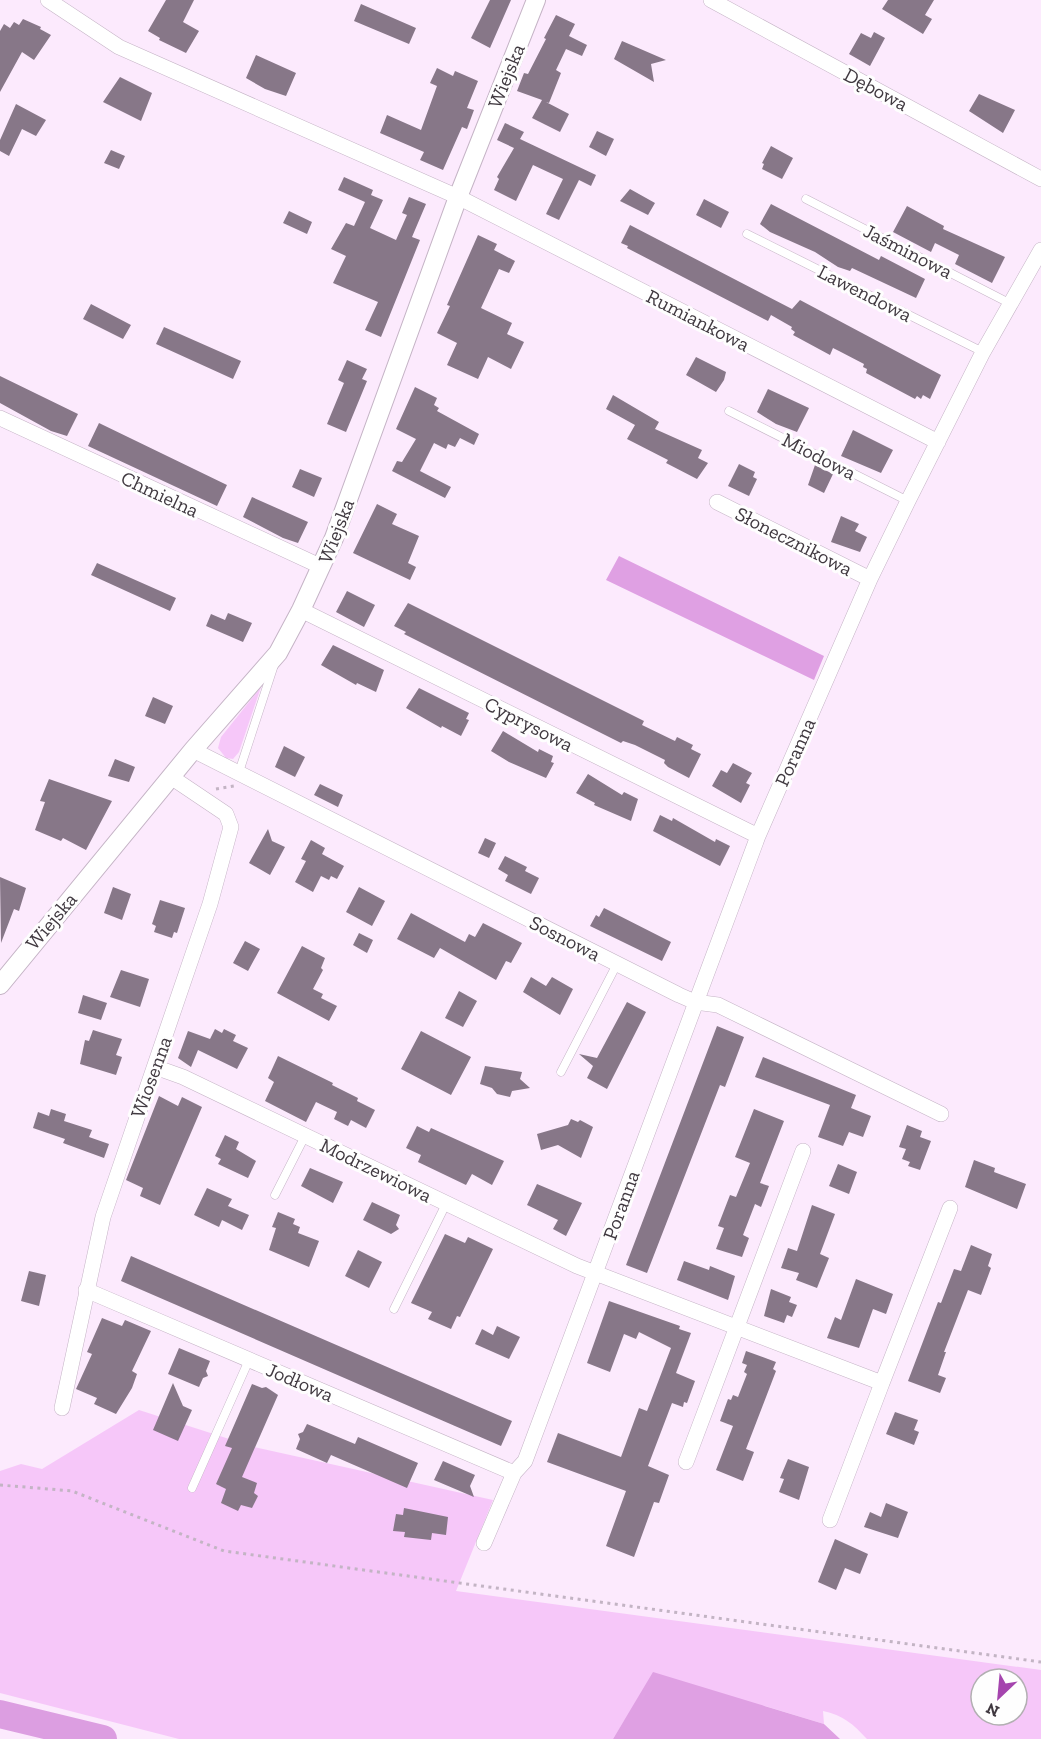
<svg xmlns="http://www.w3.org/2000/svg" width="1041" height="1739" viewBox="0 0 1041 1739" font-family="'Zilla Slab',serif">
<rect width="100%" height="100%" fill="#fceafd"/>
<path fill="#f6c7f9" fill-rule="evenodd" d="M261,687L239,752L233,759L226,758L218,748L221,737Z
M139,1410L254,1447L493,1500L456,1591L1041,1670V1739H867C853,1724 843,1715 823,1711L824,1724L765,1706L624,1721L613,1739H179L0,1693V1471L21,1464L42,1469ZM981,1679H1017V1715H981Z"/>
<path fill="#dfa0e3" d="M619,556L824,656L814,680L606,580Z
M653,1672L824,1724L840,1739H613Z"/>
<g fill="none" stroke-linecap="round" stroke-linejoin="round">
<path stroke="#dc9ee1" stroke-width="28" d="M0,1714L103,1739"/>
</g>
<path fill="#877788" d="M166,0H194L183,22L199,31L186,53L159,40L160,38L148,31Z
M490,0H511L490,48L471,38Z
M888,0H934L925,15L932,19L923,34L882,9Z
M361,4L416,28L409,44L354,21Z
M556,15L575,24L569,36L587,45L582,56L566,49L556,70L561,73L549,103L546,102L569,114L560,132L532,118L542,100L517,91L524,73L528,74L546,39L544,38Z
M23,19L41,27L40,29L51,35L34,60L22,52L0,92V31L4,24L10,28L14,22L19,25Z
M874,32L885,38L870,66L849,54L861,33L871,38Z
M622,41L666,60L651,64L654,82L614,59Z
M256,55L296,73L286,96L265,89L246,78Z
M437,68L453,76L455,71L478,81L467,108L474,110L467,129L462,127L443,170L420,160L424,152L380,133L387,115L421,130L437,86L430,83Z
M120,77L152,93L141,121L103,102Z
M979,94L1015,110L1003,133L969,111Z
M16,104L46,120L36,136L22,129L9,156L0,151V140Z
M505,123L524,132L520,139L596,175L591,186L579,180L559,220L546,214L563,179L533,165L516,201L494,190L499,179L497,177L514,148L497,140Z
M597,131L614,139L606,156L589,147Z
M771,146L793,158L782,179L762,169L764,164L762,163Z
M111,150L125,156L119,169L104,163Z
M344,177L373,190L371,195L383,200L370,228L396,240L407,215L402,213L409,197L426,204L412,237L420,240L381,337L365,330L378,302L333,283L346,256L331,249L346,223L354,226L365,202L338,190Z
M630,189L655,203L648,215L620,201Z
M704,199L729,212L721,228L696,215Z
M771,204L879,260L881,256L925,279L916,298L852,268L850,271L838,267L815,252L770,232L760,224Z
M907,206L944,226L943,229L1005,257L992,283L955,264L959,255L935,243L931,252L893,232Z
M289,211L312,222L307,234L283,223Z
M630,225L792,309L800,300L941,375L930,399L923,395L921,399L917,396L915,399L866,373L867,369L863,367L864,364L839,351L833,348L830,355L793,335L795,332L791,329L792,327L771,315L768,321L627,248L628,246L621,243Z
M478,235L497,244L494,250L515,261L509,273L499,269L481,308L512,323L507,334L524,342L511,369L488,357L478,379L447,365L457,343L437,333L450,306L447,305Z
M91,304L131,325L123,339L83,319Z
M164,327L241,361L233,379L156,344Z
M696,357L726,372L724,380L716,392L686,375Z
M347,360L367,369L362,379L367,381L346,432L327,424L344,383L338,380Z
M0,376L78,414L67,436L51,431L0,403Z
M415,387L437,398L434,405L439,408L437,411L479,434L474,445L460,438L455,447L448,444L446,449L434,443L420,471L451,487L445,498L392,471L397,461L402,462L416,439L396,429Z
M768,389L809,408L797,432L776,424L757,412Z
M613,395L659,422L655,429L702,450L698,458L708,463L697,479L666,463L668,460L627,439L635,425L606,409Z
M99,423L227,485L217,506L88,446Z
M853,430L893,450L881,473L841,456Z
M739,464L755,472L753,477L757,479L749,496L728,486Z
M815,465L833,474L824,493L808,485Z
M300,469L322,478L314,497L292,487Z
M252,497L308,522L298,543L283,538L243,517Z
M377,504L397,514L392,524L419,536L408,563L416,567L410,580L353,553Z
M841,516L859,524L855,531L867,537L860,552L831,542Z
M97,563L176,598L170,611L91,575Z
M347,591L375,605L364,627L336,612Z
M408,603L644,721L642,725L675,741L677,737L693,745L691,749L701,754L689,778L668,767L664,763L665,760L635,745L623,741L621,743L404,634L406,632L394,626Z
M228,613L252,623L243,642L206,626L211,614L225,620Z
M333,645L384,670L376,692L357,683L356,685L321,665Z
M419,688L469,713L466,719L469,720L461,736L442,726L441,728L406,708Z
M153,697L173,706L165,724L145,716Z
M503,731L538,752L539,749L553,756L551,762L554,763L546,778L509,762L491,751Z
M284,746L305,757L295,777L275,767Z
M115,759L135,767L129,782L108,776Z
M733,763L752,773L746,783L750,785L741,803L712,786L721,770L727,773Z
M588,774L622,795L624,792L638,799L631,821L594,805L595,803L576,793Z
M49,779L112,801L86,850L63,838L61,841L35,830L45,802L40,801Z
M320,784L343,795L338,807L314,795Z
M660,815L672,821L673,818L715,842L716,839L730,846L720,866L653,831Z
M268,829L272,841L285,847L270,875L249,863Z
M485,838L496,843L489,858L478,853Z
M311,840L325,848L322,854L344,866L337,879L331,876L329,880L321,876L313,892L295,882L306,861L301,859Z
M505,856L527,867L525,871L539,878L531,894L505,881L508,875L498,869Z
M0,877L26,888L19,911L14,909L1,943Z
M113,887L131,894L122,920L104,913Z
M359,887L385,901L372,926L346,912Z
M160,900L185,908L177,933L174,932L172,938L154,932L156,926L152,924Z
M604,908L671,942L662,961L590,926L596,915L599,917Z
M411,913L465,942L469,934L475,937L483,923L522,943L511,963L506,961L496,980L440,948L434,958L397,939Z
M359,933L373,940L367,953L353,945Z
M245,941L260,949L248,971L233,963Z
M302,946L325,958L321,968L323,970L313,989L323,994L321,998L337,1006L329,1021L277,993Z
M121,970L149,979L140,1007L110,997Z
M531,977L546,986L552,977L573,989L560,1015L523,992Z
M459,991L477,1001L463,1027L445,1018Z
M83,995L107,1003L101,1020L78,1013Z
M627,1002L646,1012L607,1089L587,1078L593,1066L579,1054L597,1058Z
M717,1026L744,1037L725,1087L720,1085L647,1273L626,1265Z
M215,1029L222,1033L224,1029L236,1035L233,1041L248,1048L237,1069L198,1050L191,1067L178,1058L188,1031L210,1039Z
M93,1030L122,1039L116,1055L122,1057L116,1075L80,1064L85,1040L89,1041Z
M421,1031L471,1057L451,1095L401,1069Z
M278,1056L333,1083L332,1085L358,1098L357,1101L375,1110L366,1128L351,1120L348,1126L334,1119L337,1112L316,1102L306,1122L265,1101L274,1082L268,1078Z
M763,1057L856,1095L851,1108L871,1116L863,1137L849,1132L843,1146L818,1137L830,1105L755,1077Z
M485,1066L522,1072L520,1079L530,1088L512,1091L510,1097L497,1094L492,1088L480,1084Z
M159,1096L178,1106L182,1097L202,1107L160,1205L140,1196L143,1188L126,1180Z
M51,1109L66,1114L64,1121L92,1130L89,1137L109,1144L104,1158L63,1143L65,1139L33,1128L38,1112L49,1116Z
M754,1109L784,1121L760,1183L769,1186L761,1207L755,1204L743,1235L749,1238L742,1257L716,1249L724,1228L718,1226L730,1195L736,1197L750,1163L735,1157Z
M571,1119L578,1122L580,1120L593,1127L581,1158L558,1145L541,1150L537,1134L568,1125Z
M907,1125L922,1131L920,1137L931,1141L920,1170L908,1166L910,1162L902,1159L906,1149L899,1147Z
M417,1126L429,1132L431,1128L504,1161L492,1185L472,1174L466,1185L418,1162L421,1155L406,1148Z
M225,1135L239,1142L236,1149L256,1161L248,1178L218,1164L221,1159L215,1156Z
M974,1160L995,1168L994,1172L1026,1184L1017,1209L965,1187Z
M838,1164L857,1172L849,1194L829,1186Z
M310,1168L343,1182L333,1203L301,1186Z
M537,1184L582,1203L566,1236L553,1229L558,1220L527,1205Z
M207,1188L232,1199L228,1206L249,1215L242,1230L222,1220L219,1227L194,1215Z
M372,1202L400,1215L396,1225L399,1229L391,1234L363,1220Z
M812,1205L835,1214L820,1254L829,1258L817,1288L796,1280L799,1273L781,1268L788,1248L797,1251Z
M278,1212L295,1219L293,1224L300,1227L298,1233L319,1241L309,1267L269,1250L276,1228L272,1227Z
M445,1234L465,1243L468,1237L493,1249L460,1317L457,1316L451,1329L428,1319L432,1312L411,1303Z
M971,1245L992,1254L988,1266L991,1268L981,1295L968,1290L944,1352H946L938,1375L946,1378L940,1393L908,1381L938,1302L941,1303L954,1269L961,1271Z
M358,1250L382,1262L369,1288L345,1276Z
M131,1256L512,1421L501,1446L121,1281Z
M684,1261L709,1270L710,1266L735,1276L728,1300L677,1280Z
M29,1271L46,1275L39,1306L21,1301Z
M856,1279L893,1294L886,1314L873,1309L859,1348L827,1338L835,1317L841,1320Z
M771,1289L791,1297L789,1302L797,1305L792,1317L787,1315L784,1323L764,1316Z
M609,1301L680,1326L679,1329L691,1333L676,1373L695,1381L687,1403L684,1402L683,1407L672,1403L648,1466L669,1475L659,1503L654,1502L634,1557L606,1546L626,1491L547,1462L558,1433L621,1457L639,1408L647,1411L671,1348L639,1332L636,1339L624,1334L610,1372L587,1363Z
M102,1318L122,1326L125,1320L151,1331L132,1371L137,1374L132,1388L116,1414L94,1404L97,1398L76,1389L92,1354L87,1352Z
M497,1326L520,1337L509,1359L475,1344L482,1329L493,1335Z
M179,1348L210,1361L206,1371L208,1376L203,1378L199,1387L168,1374Z
M746,1351L776,1362L773,1369L776,1371L746,1449L754,1452L743,1481L716,1470L733,1426L720,1421L728,1399L731,1400L733,1395L738,1397L747,1374L744,1372L747,1365L742,1363Z
M173,1383L183,1406L192,1410L178,1441L153,1430Z
M252,1384L262,1388L266,1387L278,1395L242,1477L257,1483L254,1493L258,1496L252,1508L241,1505L238,1511L221,1503L226,1489L216,1484L232,1448L225,1446Z
M895,1412L918,1420L914,1430L919,1432L914,1445L886,1434Z
M307,1424L355,1444L358,1437L418,1463L407,1488L331,1455L327,1463L296,1449L300,1439L298,1434L303,1432Z
M788,1459L809,1467L799,1500L779,1492L784,1479L780,1478Z
M443,1461L475,1475L470,1486L474,1497L434,1480Z
M886,1503L908,1512L898,1538L864,1527L870,1512L881,1517Z
M404,1508L448,1517L446,1535L432,1533L431,1540L404,1537L405,1532L393,1531L396,1514L403,1515Z
M835,1539L868,1554L860,1574L845,1568L836,1590L818,1582Z"/>
<g fill="none" stroke-linecap="round" stroke-linejoin="round">
<g stroke="#c5b4c6" stroke-width="9">
<path id="service" d="M806,199L1011,304
M747,234L983,352
M729,411L908,501
M239,772L274,665
M561,1072L617,964
M275,1195L305,1136
M394,1309L446,1204
M192,1488L249,1360"/>
</g>
<g stroke="#c5b4c6" stroke-width="16">
<path id="minor" d="M48,0L119,47L458,197L938,442
M711,0L1041,179
M0,418L322,567
M717,502L870,579
M301,610L758,836
M193,750L679,995L695,1002L718,1005L941,1114
M155,1067L183,1077L577,1266L882,1383L830,1520
M86,1290L514,1473
M882,1383L950,1208
M62,1408L103,1217L210,904L231,827L226,814L171,777
M686,1462L803,1151
M484,1543L514,1473L525,1461L758,836L870,579L908,501L983,352L1041,250"/>
</g>
<g stroke="#c5b4c6" stroke-width="20">
<path id="tertiary" d="M0,985L193,750L278,653L301,610L334,538L458,197L536,0"/>
</g>
<path stroke="#c3b4c4" stroke-width="3" stroke-dasharray="3 4.5" stroke-linecap="butt" d="M216,789L234,786
M0,1485L72,1491L224,1551L1041,1662"/>
<use href="#service" stroke="#fff" stroke-width="8"/>
<use href="#minor" stroke="#fff" stroke-width="15"/>
<use href="#tertiary" stroke="#fff" stroke-width="18"/>
</g>
<g text-anchor="middle" dominant-baseline="central" stroke-width="6" stroke-linejoin="round" paint-order="stroke">
<g font-size="20" fill="#403940" stroke="#fefefe">
<text transform="translate(506 76) rotate(-68)">Wiejska</text>
<text transform="translate(876 89) rotate(28)">Dębowa</text>
<text transform="translate(908 251) rotate(27)">Jaśminowa</text>
<text transform="translate(865 293) rotate(27)">Lawendowa</text>
<text transform="translate(698 320) rotate(27)">Rumiankowa</text>
<text transform="translate(819 456) rotate(27)">Miodowa</text>
<text transform="translate(160 494) rotate(25)">Chmielna</text>
<text transform="translate(336 531) rotate(-69)">Wiejska</text>
<text transform="translate(794 541) rotate(27)">Słonecznikowa</text>
<text transform="translate(529 724) rotate(27)">Cyprysowa</text>
<text transform="translate(795 752) rotate(-66)">Poranna</text>
<text transform="translate(51 921) rotate(-50)">Wiejska</text>
<text transform="translate(565 938) rotate(27)">Sosnowa</text>
<text transform="translate(151 1077) rotate(-70)">Wiosenna</text>
<text transform="translate(376 1170) rotate(26)">Modrzewiowa</text>
<text transform="translate(621 1205) rotate(-70)">Poranna</text>
<text transform="translate(300 1382) rotate(23)">Jodłowa</text>
</g>
</g>
<g transform="translate(999 1697) rotate(206)"><circle r="28" fill="#fefefe" stroke="#b2afb2" stroke-width="1.5"/>
<path d="M0-4.5L10 22L0 15L-10 22Z" fill="#a545ae"/>
<text y="-9" font-size="16" font-weight="bold" text-anchor="middle" fill="#403940">N</text>
</g>
</svg>
